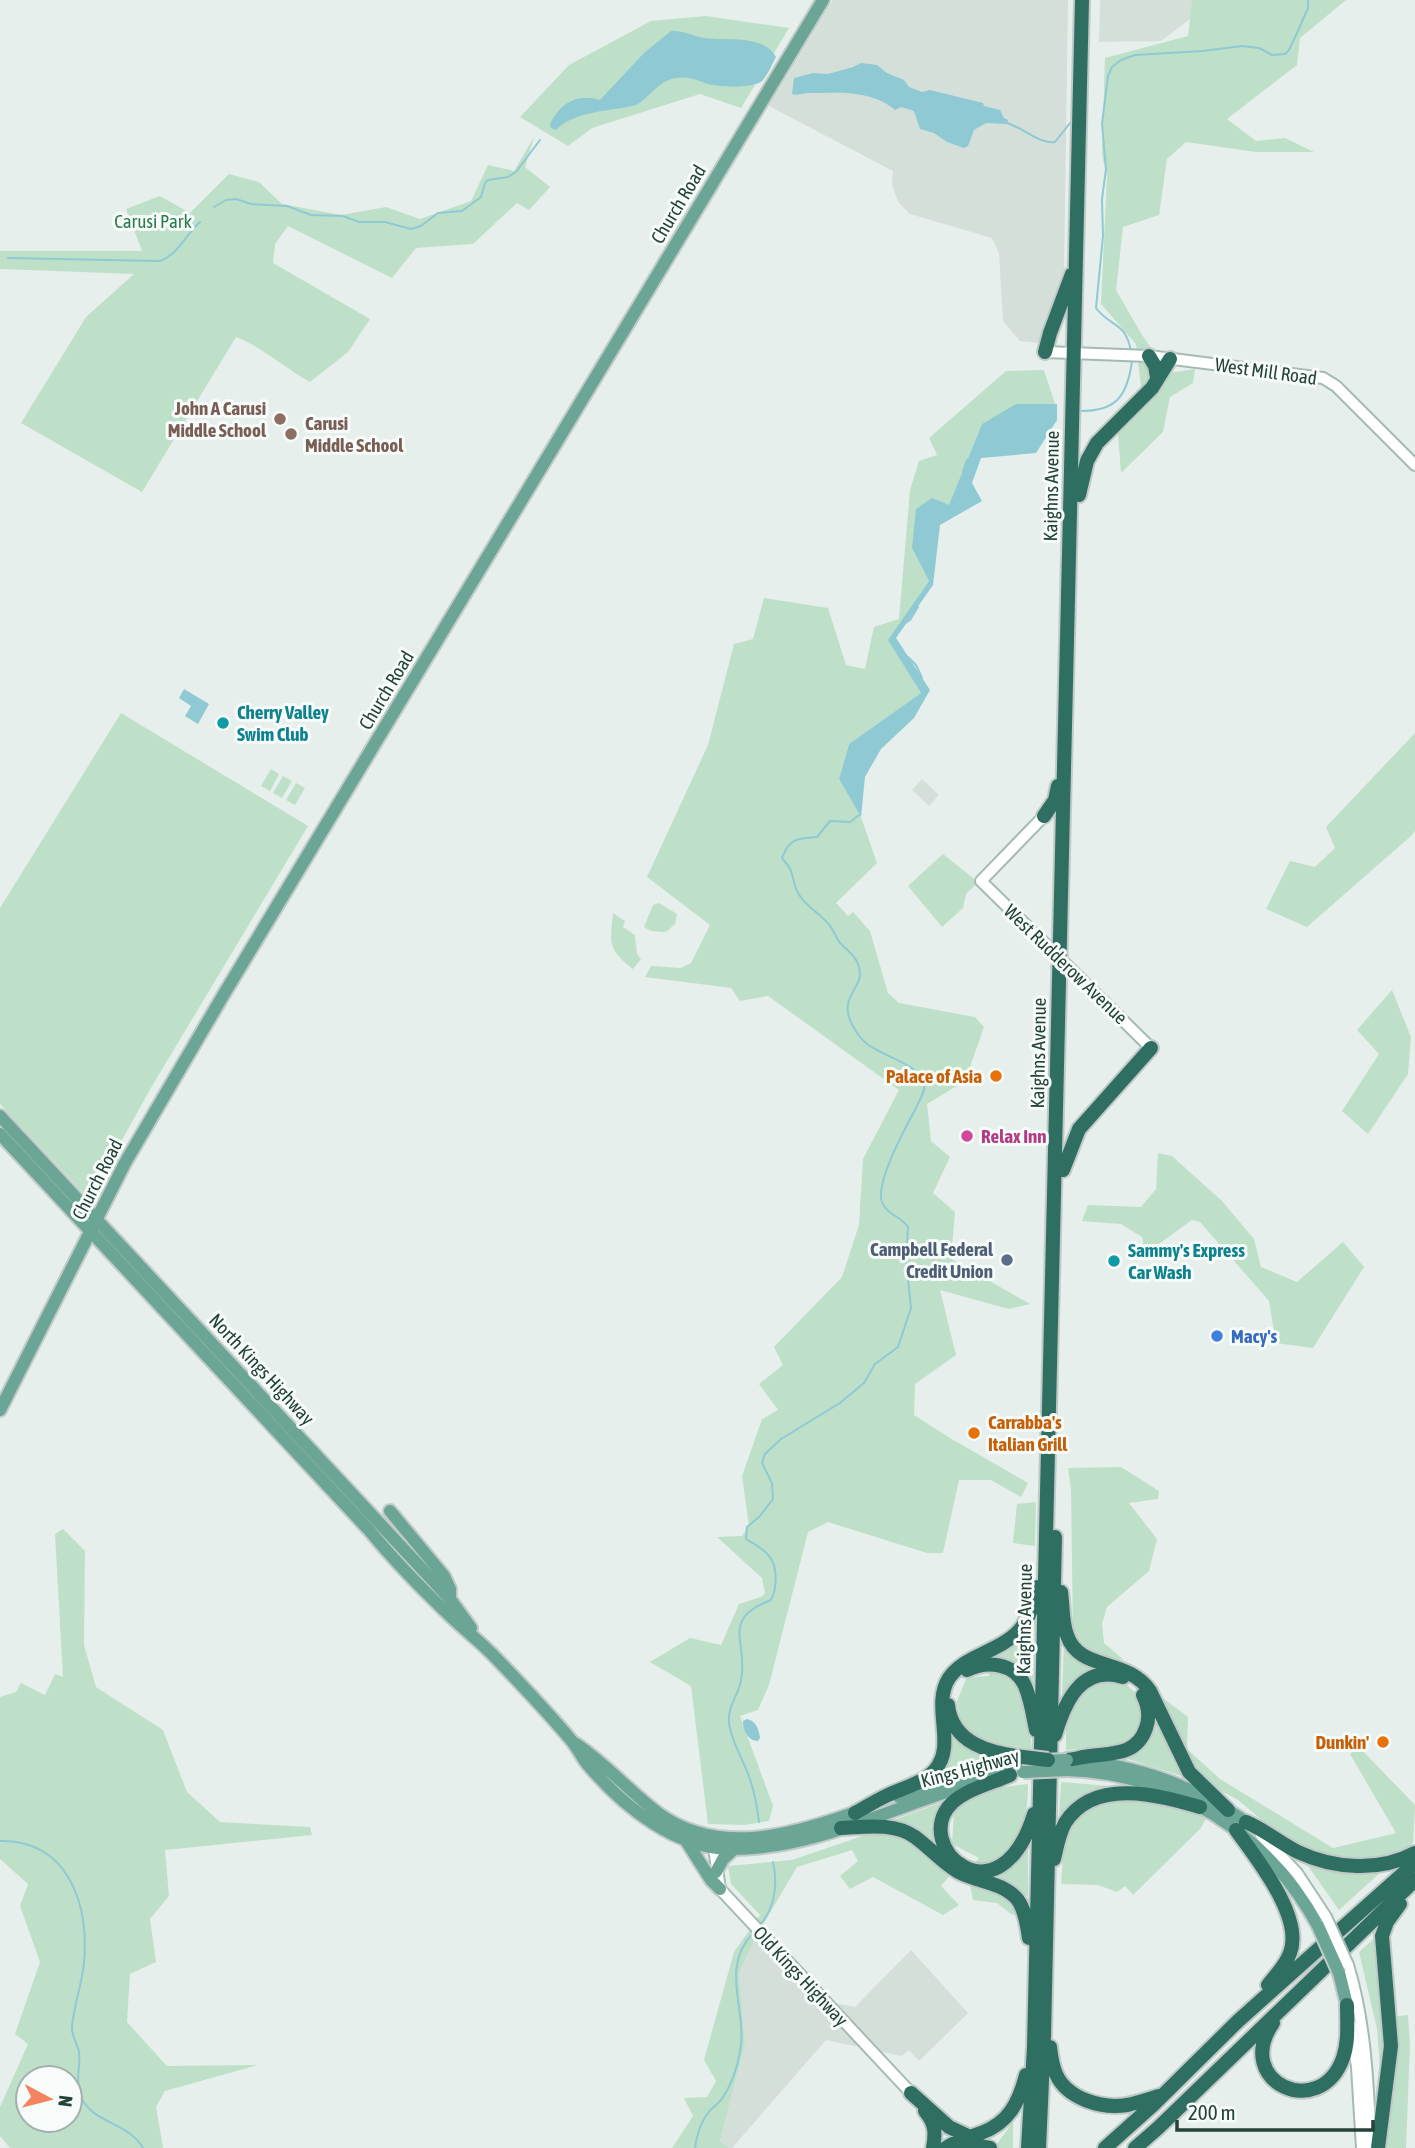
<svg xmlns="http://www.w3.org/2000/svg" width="1415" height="2148" viewBox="0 0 1415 2148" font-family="'Asap Condensed',sans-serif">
<rect width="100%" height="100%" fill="#e6efeb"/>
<path fill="#d4dfda" d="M833,0H1068L1064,275L1038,343L1020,341L1003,321L999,253L992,238L910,214L898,202L892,185L893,171L769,106Z
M1100,0H1195V15L1161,41L1099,42Z
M922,779L939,795L929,806L912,790Z
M758,1933L824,2001L855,2007L911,1950L968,2013L919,2061L909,2050L901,2056L826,2040L732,2148H729L720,2141L745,2044L739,1975Z"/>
<path fill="#bfe0c8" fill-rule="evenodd" d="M1192,0H1346L1300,38L1297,65L1227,119L1256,141L1285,138L1314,152H1256L1186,142L1167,159L1159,215L1123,227L1116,290L1142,335L1169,373L1195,369L1193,383L1170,397L1163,432L1121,473L1118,434L1143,403L1136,344L1101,304L1107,176L1102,155L1105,58L1188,36Z
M706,16L789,28L741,108L700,94L592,128L568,146L520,117L569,65L651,21Z
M534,137L525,167L550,187L529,210L517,203L473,244L416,248L392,278L288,226L275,244L273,263L370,319L348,352L310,382C285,368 262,347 236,337L142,492L21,423L86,317L134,274L0,269V251H142L126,209L160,196L190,213L229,174L259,182L282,204L341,215L386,207L420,219L471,201L488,165L514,171Z
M1044,370L1055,404L1016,405L982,424L949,506L912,548L929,581L889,640L921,693L849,744L839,779L861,817L877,863L836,903L848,916L853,912L870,931L888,993L899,1003L975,1017L984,1027L965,1081L927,1104L931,1141L950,1157L933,1193L955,1212L951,1259L1030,1304L1009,1309L940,1290L956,1355L915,1384L914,1415L950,1438L1028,1483L1021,1497L991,1480H959L943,1553H927L828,1522L808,1532L769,1685L758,1710L740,1716L773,1806L769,1821L744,1825L708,1824L691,1686L650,1662L690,1638L721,1645L739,1604L761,1597L765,1593L762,1578L717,1537L742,1536L749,1526L742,1476L762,1419L778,1410L759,1384L783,1365L774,1347L842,1277L859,1225L863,1159L899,1090L768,996L740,1001L731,988L645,977L651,966L681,968L691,963L710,925L647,877L708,745L734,644L753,639L764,598L828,608L846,665L865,669L874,627L899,619L910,490L919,461L937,455L929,438L1006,371Z
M121,713L308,826L152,1086L89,1199L0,1104V908Z
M1415,733V831L1411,836L1307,927L1266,909L1290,861L1315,867L1335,848L1326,827Z
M271,769L279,774L270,791L261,786Z
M283,776L292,781L282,798L273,793Z
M296,783L305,788L295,805L286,800Z
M943,854L978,882L966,894L963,908L942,927L908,886Z
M659,903L677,914L675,924L666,932L651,931L644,927L653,905Z
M613,913L625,921L623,927L635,935L637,954L641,959L633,969C607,949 610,943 613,913Z
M1392,990L1411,1037L1408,1074L1368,1134L1342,1111L1379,1054L1357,1030Z
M1158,1153L1172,1156L1222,1201L1254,1239L1261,1267L1297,1282L1343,1242L1364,1267L1313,1348L1276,1343L1269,1301L1200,1222L1192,1220L1145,1254L1142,1237L1121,1224L1082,1221L1088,1205L1141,1207L1156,1189Z
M1121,1467L1159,1491L1158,1499L1129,1503L1157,1539L1149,1571L1107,1607L1102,1624L1104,1643L1124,1660L1094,1655L1073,1635L1071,1489L1068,1468Z
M1036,1502L1035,1546L1013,1543L1017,1504Z
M63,1529L85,1551L84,1645L96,1687L163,1730L187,1792L220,1822L310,1827L312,1835L165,1850L169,1896L150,1919L156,1962L130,1974L127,2022L167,2066L258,2065L165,2091L156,2107L163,2148H10L0,2136V2107L28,2044L15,2034L40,1962L20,1906L28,1884L0,1859V1697L16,1692L21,1683L45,1695L55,1674L63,1677L55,1534ZM28,2078H70V2120H28Z
M1035,1622L1033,1688L1018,1666L989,1657L1017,1641Z
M1064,1643L1101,1670L1078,1678L1062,1695Z
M989,1670C995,1671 1001,1671 1006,1674C1025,1684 1030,1729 1032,1749L984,1742L961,1726L957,1701L967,1677L989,1676Z
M1103,1681L1127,1685L1140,1697L1145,1714L1138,1735L1117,1745L1066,1750C1066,1710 1064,1700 1103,1681Z
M1152,1690L1188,1717L1187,1749L1220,1779L1333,1848L1396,1833L1350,1754L1358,1746L1415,1805L1413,1843L1339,1910L1303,1859L1304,1849L1269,1826L1238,1800L1195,1777Z
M1154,1714L1185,1777L1128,1759L1148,1742Z
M950,1728L996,1757L940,1774Z
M1061,1782L1123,1787L1084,1796L1059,1817Z
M1028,1784C1028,1803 1025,1840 1010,1853C1001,1862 986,1865 973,1866L979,1858L952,1844L954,1811L989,1789Z
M1112,1799L1167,1800L1208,1814L1201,1828L1133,1895L1125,1886L1117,1892L1098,1885L1061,1884L1064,1842L1080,1815Z
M943,1802L931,1826L942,1857L888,1822Z
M871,1833L902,1836L952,1873L941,1886L959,1905L943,1915L873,1877L850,1889L840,1876L858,1861L852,1850L797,1867L758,1933L739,1974L745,2044L720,2141L729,2148H672L693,2116L684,2098L707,2097L716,2081L704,2060L734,1952L760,1915L731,1884L728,1866L792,1860Z
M1028,1845V1897L1013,1885L995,1876L1021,1857Z
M970,1885C997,1891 1005,1893 1021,1916L1011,1914L997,1903L973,1900Z
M1380,1933L1389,2017L1408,2015L1410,2045L1406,2148H1386L1377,2029L1359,1952Z
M1013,2122V2148H994Z"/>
<path fill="#8ec9d4" d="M671,31C683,30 693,36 704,38C726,41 764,34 776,57C772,64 768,75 762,81C752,89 719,87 708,84C696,80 689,76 676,78C657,81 651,97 636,105C609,112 576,110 556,130L551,128L550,124C560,103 577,93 600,100L644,53Z
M861,63L877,65L887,73L904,80L909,87L922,92L930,90L983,103L984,106L1000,110L1004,118L1008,120L1007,124L986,123L974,130L968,146L964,148L947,142L934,133L920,129L914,111L901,107L895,110C871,89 837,93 809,93C802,93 798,96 792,94L794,78L813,73L828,74L853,67Z
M1016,404H1057V420L1036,453L981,458L972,483L982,501L940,525L933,585L896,638L930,690L914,718L881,749L865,777L861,817L839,779L849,744L921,693L888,640L929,581L912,548L916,509L932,498L949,505L982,424Z
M184,689L209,704L198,724L185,716L191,706L179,698Z
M747,1719C756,1721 759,1729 760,1738L758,1741C748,1741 743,1730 743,1721Z"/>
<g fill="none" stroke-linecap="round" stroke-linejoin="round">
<path stroke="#8ec9d4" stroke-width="2" d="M1007,123C1024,128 1038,144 1055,142L1070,123
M214,207L226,200L236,199L251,204L287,206L311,215L343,216L359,222H385L411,229L421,226L438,213L462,211L481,197L485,183L488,180L508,177L516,172L540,140
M8,258L160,261C179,254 186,234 200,222
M1131,352C1126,321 1111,328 1096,308L1103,236L1102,199L1106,169L1102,124L1108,76L1112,67L1121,60L1135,55L1203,51L1242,46L1259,48L1272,55L1285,54L1289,50L1297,33L1308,8V0
M1077,411C1115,412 1127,398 1132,361
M963,471L967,460
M904,624L910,620L918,607
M908,657L916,665L922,678
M759,1822C757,1805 754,1789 748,1774C742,1758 731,1740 729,1723C727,1708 738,1695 741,1681C749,1641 719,1620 771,1600C777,1589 778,1566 769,1556C764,1549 754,1544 746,1539L747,1527L759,1517L773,1499L772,1483L762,1463L765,1454L781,1439L840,1403L864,1383L875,1364L898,1347L911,1308L906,1260L908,1227C901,1216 887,1215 882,1202C875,1182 906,1127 916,1108C919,1100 926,1092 924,1083C918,1061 874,1056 860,1037C828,994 869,992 858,964C855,955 848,951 841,944C836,939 835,932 830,926C822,915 808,908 800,896C793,887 794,875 789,867C787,864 784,861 782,858C790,837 798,839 817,837L830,821L850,822L859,815
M0,1841C69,1840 89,1905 84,1963C82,1984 74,2005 72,2026C71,2035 77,2043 79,2052C81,2065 75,2081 80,2094C89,2123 129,2122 143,2148
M759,1926C775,1909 778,1884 773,1862
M695,2148C696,2137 701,2122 708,2113C712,2107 719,2104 723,2097C732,2084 737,2068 740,2052C748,2010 719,1969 753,1933"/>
<g stroke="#a4bbb3" stroke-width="14">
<path id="secondary" d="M1045,352L1149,356L1323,378L1336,386L1415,465
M1044,816L981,881L1151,1048
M1261,1835L1297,1873L1326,1917
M714,1848L720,1889L911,2093
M1348,1965C1366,2024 1368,2086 1371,2148
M1351,2025L1357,2067L1362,2148"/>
</g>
<g stroke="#c2cac8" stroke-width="16">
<path id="primary" d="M0,1116L450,1599L471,1628
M0,1134L369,1530C392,1558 418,1585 445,1611C460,1626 477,1639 492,1654C519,1682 546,1710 571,1740C578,1748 582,1758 589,1766C624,1807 676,1849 732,1849C819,1849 899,1803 982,1781
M0,1410L125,1163L224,994L823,0
M390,1511L444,1576L450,1589V1599
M576,1744C606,1764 629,1791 658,1813C719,1858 797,1834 862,1810
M1081,1761C1142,1767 1196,1787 1246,1822
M1067,1770C1172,1773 1268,1833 1318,1926
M899,1797L976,1772L1022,1763
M685,1839L711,1880L720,1889
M716,1872L723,1859L734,1849
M1339,1973L1347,2005"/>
</g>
<g stroke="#c2cac8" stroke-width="18">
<path id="highway" d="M1045,352L1050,333L1072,274
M1149,356L1155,366L1157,377
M1079,495L1087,461L1097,443L1152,388L1170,359
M1044,816L1055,800L1058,786
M1063,1170L1079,1129L1151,1048
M1061,1592C1063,1606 1062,1622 1067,1635C1079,1672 1127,1657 1150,1691L1189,1772L1228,1810
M967,1670C987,1660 1015,1663 1025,1686C1031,1700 1033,1716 1036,1730
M948,1705C952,1744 991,1753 1023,1757
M1055,1735C1065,1702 1081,1664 1123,1677
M1067,1760C1075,1759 1082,1757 1090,1756C1113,1753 1137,1755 1146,1728C1150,1717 1148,1705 1143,1695
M1010,1775C992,1783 967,1789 952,1803C909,1845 999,1927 1034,1814
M855,1813C866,1807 877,1800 888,1795C903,1788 924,1783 935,1770C957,1745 931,1706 949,1678C955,1669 964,1663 974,1658C1015,1638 1027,1634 1038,1587
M1246,1822C1265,1830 1280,1843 1298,1852C1334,1869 1380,1872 1415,1853
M841,1828C865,1827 894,1822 915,1837C930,1848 942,1862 957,1871C965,1876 974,1878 983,1881C1019,1891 1024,1902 1029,1938
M1236,1830C1256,1858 1304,1917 1290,1953C1286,1965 1276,1975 1268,1985
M1054,1859C1057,1846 1059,1834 1065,1823C1094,1777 1158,1795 1200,1807
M1273,2023C1232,2082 1320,2122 1343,2058C1349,2041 1347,2023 1347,2005
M1050,2047C1051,2056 1052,2065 1056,2074C1067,2099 1102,2109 1127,2105C1138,2103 1149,2099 1159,2096
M911,2093L949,2127L970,2137
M925,2111C935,2123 936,2132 933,2148
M946,2148C957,2140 969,2138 981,2133C1009,2123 1019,2102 1026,2075
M961,2148L974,2145L990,2148
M1028,2148L1034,2047L1082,0
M1039,2148L1044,2036L1055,1537
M1105,2148L1153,2105L1238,2021L1415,1863
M1135,2148L1158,2128L1415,1880
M1378,2148L1391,2046L1382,1936L1387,1922L1400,1904"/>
</g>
<use href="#secondary" stroke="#fff" stroke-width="10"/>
<use href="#primary" stroke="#6aa596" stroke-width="12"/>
<use href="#highway" stroke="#2f6f62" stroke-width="14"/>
<g stroke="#a4bbb3" stroke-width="14" stroke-linecap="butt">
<path id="secondary-bridge" d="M1326,1917L1348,1965"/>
</g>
<g stroke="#c2cac8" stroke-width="16" stroke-linecap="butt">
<path id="primary-bridge" d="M1039,1761L1067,1760
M1023,1772L1067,1770
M1318,1926L1339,1973"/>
</g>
<g stroke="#c2cac8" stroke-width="18" stroke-linecap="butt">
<path id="highway-bridge" d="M1023,1757L1048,1760"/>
</g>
<use href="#secondary-bridge" stroke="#fff" stroke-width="10"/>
<use href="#primary-bridge" stroke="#6aa596" stroke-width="12"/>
<use href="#highway-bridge" stroke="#2f6f62" stroke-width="14"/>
</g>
<g fill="#8d6e63" stroke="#f7fbf9" stroke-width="2.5">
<circle cx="280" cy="419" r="7"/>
<circle cx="291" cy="434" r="7"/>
</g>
<g fill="#0f9aa8" stroke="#f7fbf9" stroke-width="2.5">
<circle cx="223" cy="723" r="7"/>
<circle cx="1114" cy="1261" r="7"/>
</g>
<g fill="#e8710a" stroke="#f7fbf9" stroke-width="2.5">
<circle cx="996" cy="1076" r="7"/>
<circle cx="974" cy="1433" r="7"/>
<circle cx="1383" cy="1742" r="7"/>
</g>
<circle fill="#d1479c" stroke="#f7fbf9" stroke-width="2.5" cx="967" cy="1136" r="7"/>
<circle fill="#5c6f8a" stroke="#f7fbf9" stroke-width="2.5" cx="1007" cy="1260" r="7"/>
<circle fill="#3f7fe0" stroke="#f7fbf9" stroke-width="2.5" cx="1217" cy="1336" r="7"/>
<g text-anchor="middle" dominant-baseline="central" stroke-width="6" stroke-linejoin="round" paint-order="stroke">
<g font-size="19" fill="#24423a" stroke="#f7fbf9">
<text transform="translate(678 204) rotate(-59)">Church Road</text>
<text transform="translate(1266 371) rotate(8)">West Mill Road</text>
<text transform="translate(1051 486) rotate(-89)">Kaighns Avenue</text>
<text transform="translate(386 690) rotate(-59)">Church Road</text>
<text transform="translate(1066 964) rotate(44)">West Rudderow Avenue</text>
<text transform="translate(1038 1053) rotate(-89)">Kaighns Avenue</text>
<text transform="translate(97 1179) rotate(-63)">Church Road</text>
<text transform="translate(262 1369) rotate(47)">North Kings Highway</text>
<text transform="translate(1024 1619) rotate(-89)">Kaighns Avenue</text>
<text transform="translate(970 1768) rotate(-15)">Kings Highway</text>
<text transform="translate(801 1976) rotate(47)">Old Kings Highway</text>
</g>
<g font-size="19" fill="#2d7a4b" stroke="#f7fbf9">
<text x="153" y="221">Carusi Park</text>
</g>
<g font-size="19" font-weight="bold" fill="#785e54" stroke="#f7fbf9" text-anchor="end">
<text x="266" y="408">John A Carusi<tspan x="266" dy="22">Middle School</tspan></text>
<text x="305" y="423" text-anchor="start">Carusi<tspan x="305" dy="22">Middle School</tspan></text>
</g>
<g font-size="19" font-weight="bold" fill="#0d838f" stroke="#f7fbf9" text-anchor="start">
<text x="237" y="712">Cherry Valley<tspan x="237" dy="22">Swim Club</tspan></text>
<text x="1128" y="1250">Sammy's Express<tspan x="1128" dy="22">Car Wash</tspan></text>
</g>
<g font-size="19" font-weight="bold" fill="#c56008" stroke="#f7fbf9" text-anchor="end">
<text x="982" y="1076">Palace of Asia</text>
<text x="988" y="1422" text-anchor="start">Carrabba's<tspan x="988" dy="22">Italian Grill</tspan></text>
<text x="1369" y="1742">Dunkin'</text>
</g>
<g font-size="19" font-weight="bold" fill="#b23c85" stroke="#f7fbf9" text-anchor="start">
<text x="981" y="1136">Relax Inn</text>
</g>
<g font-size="19" font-weight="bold" fill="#4e5e75" stroke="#f7fbf9" text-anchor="end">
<text x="993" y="1249">Campbell Federal<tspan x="993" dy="22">Credit Union</tspan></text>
</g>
<g font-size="19" font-weight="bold" fill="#366cbe" stroke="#f7fbf9" text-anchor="start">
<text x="1231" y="1336">Macy's</text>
</g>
</g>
<g transform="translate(49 2099) rotate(97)"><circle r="33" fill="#f7fbf9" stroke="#a3b1ad" stroke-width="2"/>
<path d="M0-5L12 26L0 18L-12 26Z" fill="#f4845f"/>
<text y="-10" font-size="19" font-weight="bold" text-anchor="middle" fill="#24423a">N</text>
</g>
<path d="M1177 2120v10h196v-10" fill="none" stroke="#24423a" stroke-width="3.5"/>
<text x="1188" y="2120" font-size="21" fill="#24423a" stroke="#f7fbf9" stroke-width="5" paint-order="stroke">200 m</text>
</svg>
